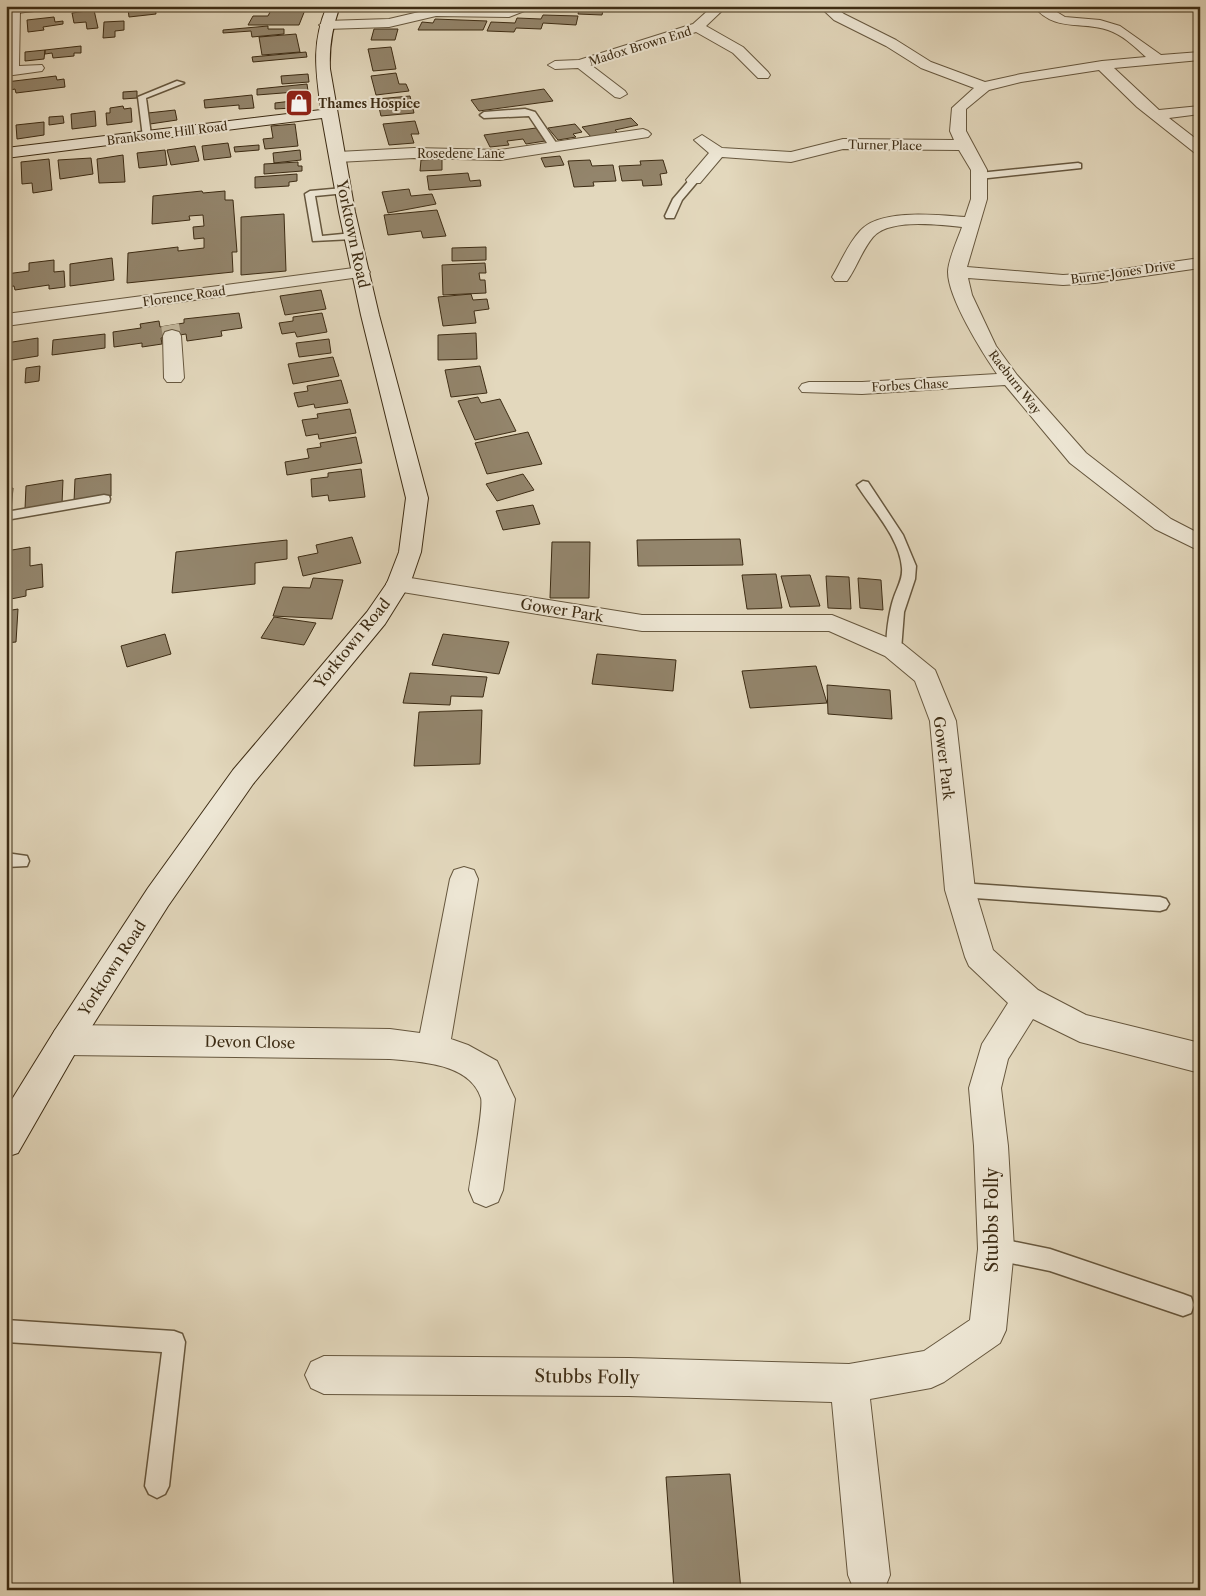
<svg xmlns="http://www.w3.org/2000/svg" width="1206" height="1596" viewBox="0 0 1206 1596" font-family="'Libre Caslon Text',serif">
<rect width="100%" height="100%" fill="#e3d8bd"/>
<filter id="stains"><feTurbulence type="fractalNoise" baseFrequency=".004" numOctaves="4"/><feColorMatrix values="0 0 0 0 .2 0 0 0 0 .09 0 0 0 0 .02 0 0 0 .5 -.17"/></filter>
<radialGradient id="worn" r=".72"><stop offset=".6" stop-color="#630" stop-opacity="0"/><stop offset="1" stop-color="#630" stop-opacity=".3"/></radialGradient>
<path fill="#93856c" stroke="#3d2c14" d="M155,6L156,14L129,17L128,9Z
M580,6H604L602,15L578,14Z
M94,10L98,28L87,29L86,22L74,23L72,13Z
M271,10H305L299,25H248L253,16H268Z
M543,15L578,16L576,25L543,23L541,29L516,28L514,32L487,31L491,22L515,23L517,18L541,19Z
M54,17L55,22L63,21V24L43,27L44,30L28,32L27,20Z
M435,19L487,21L483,30H418L422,22L433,23Z
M124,21V30L115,31V37L103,38L104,22Z
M268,26V29H284V34L252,37L251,31L223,33V30Z
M374,29H398L395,40H371Z
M296,34L300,52L262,55L259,37Z
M81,46V53H74V56L53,58L52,53L45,54V50Z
M391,47L396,69L373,71L368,49Z
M45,50L44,59L25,61V52Z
M306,52L307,57L253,62L252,57Z
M396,73L399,84H406L409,91L376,95L371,76Z
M308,74L309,82L282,84L281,76Z
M56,76L57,80L64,79L65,87L16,93L15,89L6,91V78V82Z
M307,84L308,91L257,95V89Z
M544,89L553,101L479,111L471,100Z
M137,91V98L123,99V92Z
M252,95L254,108L239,109V105L205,108L204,100Z
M410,96L414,113L381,116L377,99Z
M309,99L310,107L275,109V103Z
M123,106L124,109L131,108L132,122L107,125L106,113H110V108Z
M175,110L177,120L150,124L148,113Z
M95,111L96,126L72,129L71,114Z
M63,116L64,123L49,125V117Z
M631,118L638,125L615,130L619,134L592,138L582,127Z
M415,121L419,134H411L414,143L389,145L383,124Z
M44,122V135L17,139L16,125Z
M295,124L298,146L265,149L263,139L273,138L271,126Z
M575,124L582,132L573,134L576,137L558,140L548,128Z
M536,128L545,141L526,144L523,139L507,141L509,145L490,147L484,135Z
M228,143L231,157L204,160L202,146Z
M259,145V150L235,152L234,147Z
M195,146L199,161L171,165L167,150Z
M165,150L167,165L139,168L137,153Z
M300,150L301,160L274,163L273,153Z
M123,155L125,182L99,183L97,159Z
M560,156L564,165L545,167L541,158Z
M91,158L93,174L60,179L58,160Z
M49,159L52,190L33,193L32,183L22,184L21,162Z
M442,159V170L420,171L421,160Z
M590,160L592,166L613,165L616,181L593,182L594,186L574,187L568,161Z
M663,160L667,173L660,174L662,185L643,186L642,180L622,181L619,166L641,165L640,161Z
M298,162V166H302V171L264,174V164Z
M468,173L470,181L480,180L481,186L429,190L427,176Z
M297,174V181L289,182V186L255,188V177Z
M409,189L411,196L432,194L436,204L388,213L382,192Z
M202,191L203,193L225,191V200H233L237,252H232L233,272L127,283L128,253L178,247V251L204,248V238L194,239L193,227L204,226L203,215L189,216L190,220L152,224L153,196Z
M437,210L446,236L423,238L421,231L388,235L384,215Z
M284,214L286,271L241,275V217Z
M486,247V260L452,261V248Z
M112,258L114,280L70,286V264Z
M54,260V272L64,271L65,287L49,289V285L15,290L14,286L6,287V295V274L29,271V263Z
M485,263L486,273H479L480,280H485L486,293L443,295L442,265Z
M321,290L326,309L285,315L280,296Z
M471,294L473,300L487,299L489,309L474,311L476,323L443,326L438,297Z
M239,313L242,328L221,331L222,336L187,341L186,334L161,338L162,344L142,347V343L114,347L113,332L141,328L140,324L159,321L160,327L184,323V319Z
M322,313L327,332L297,337L295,332L282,334L279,323L293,321V317Z
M476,333L477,359L438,360V335Z
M105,334V348L52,355L53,340Z
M38,338V356L6,361V343Z
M329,339L331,353L299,357L296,343Z
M333,357L339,376L293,384L288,364Z
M40,366L39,381L25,383L26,368Z
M480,366L487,393L451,397L445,370Z
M341,380L348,403L315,408L314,404L298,407L294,393L308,391L307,386Z
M478,397L481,403L500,399L516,431L475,440L458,401Z
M350,409L356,433L319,439L318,434L306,436L302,420L318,418L317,414Z
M528,432L542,464L487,474L475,443Z
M356,437L362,463L287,475L285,462L309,458L307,449L321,447L320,443Z
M361,469L365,497L329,501L328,495L312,497L311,479L328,477V473Z
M111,474V496L74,502L75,479Z
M523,474L534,490L497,501L486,484Z
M63,480L62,504L25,509L26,486Z
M13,488L11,511L6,512V489Z
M533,505L540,524L503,530L496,511Z
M352,537L361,563L303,576L298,557L318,553L316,545Z
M740,539L743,565L638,566L637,540Z
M287,540V559L255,563V584L172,593L176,552Z
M552,542H590L589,598H550Z
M30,547V566L42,564L43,587L26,590V596L6,600V551Z
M776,574L782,608L747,609L742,575Z
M810,575L820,606L790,607L781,576Z
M826,576L849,577L851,609L828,608Z
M313,578L343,580L332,619L273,616L283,587L310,588Z
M858,578L881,580L883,610L860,608Z
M18,609L16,642L6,643V611Z
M274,617L316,623L304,645L261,638Z
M165,634L171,654L127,667L121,646Z
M443,634L509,642L499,674L432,665Z
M597,654L676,660L673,691L592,684Z
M816,666L827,703L750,708L742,671Z
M410,673L487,677L483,697L451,696L450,705L403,703Z
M827,685L890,690L892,719L828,714Z
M482,710L480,764L414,766L419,712Z
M730,1474L741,1590H674L666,1477Z"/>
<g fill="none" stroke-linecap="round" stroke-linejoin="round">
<path stroke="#c2b69b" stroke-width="18" stroke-dasharray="18 9" stroke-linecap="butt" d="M170,325L172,336"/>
<g stroke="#66573e" stroke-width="3">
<path id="lane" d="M177,81L184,83L146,98L151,135L143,137L138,97Z
M525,109L535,112L559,147L557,149H551L529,116L484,118L480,115L484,112Z
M1078,163L1081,164V168L979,179L974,176L979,173Z
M691,178L699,180L682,200L674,218H666L665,216L673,199Z
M343,188L348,191L346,193L315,196L322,236L353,233L358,236L353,239L313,241L305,194L310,191Z
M863,481L868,482L903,535L916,566L915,579L904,612L901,650L899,654H889C883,644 890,608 894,597C897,588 903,579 902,568C900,538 872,509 857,485Z
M104,495L109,496L110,499L109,502L6,520V512Z
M6,853L27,856L29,861L27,866L6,867Z
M960,883L1160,897L1166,899L1169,904L1166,909L1160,911L960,897L954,895L951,890L954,885Z
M996,1238L1050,1249L1183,1294L1191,1297L1194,1305L1191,1313L1183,1316L1050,1271L996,1260L989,1256L985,1249L989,1242Z
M6,1320L174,1331L182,1334L185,1342L169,1486L165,1494L157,1498L149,1494L145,1486L162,1352L6,1342Z"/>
</g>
<g stroke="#66573e" stroke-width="2">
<path id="street" d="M9,6H19L20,9L19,66L42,65L44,68L42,71L6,76L8,9Z
M517,6H537L509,17L436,16L389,27L326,29L319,25L326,21L389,19L436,8L508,9Z
M713,6H727L706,26L743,47L768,72L770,75L768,78H758L733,53L696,32L591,65L625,91L627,94L620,98L615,97L578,68L555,69L548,65L555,61L579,60L693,24Z
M819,6H833L844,14L896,40L931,62L985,82L1021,74L1102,61L1146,57C1135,47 1123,35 1108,30C1082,21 1053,32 1034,6H1047L1065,17L1100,20L1120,26L1161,55L1200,52V60L1114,68L1159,110L1200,106V114L1169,118L1200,142V155L1195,153L1137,107L1099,70L1021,82L989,90L966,109V131L987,170V199L967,267L1063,275L1095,273L1200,258V268L1095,283L1063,285L968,278L972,295L996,346L1017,375L1086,453L1171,519L1200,534V551L1155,529L1070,463L1005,385L862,394L802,392L799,388L802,384L809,382H862L997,374C982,352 948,298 948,272C948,260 958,239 962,227C939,225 890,218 873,237C862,250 857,267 847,281H835L832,277C841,262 848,244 860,231C880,208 938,215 965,217L971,199V170L959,150L843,149L791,162L722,157L700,183H688L686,180L709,153L694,140L702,135L722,148L791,152L843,139L954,140L950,131L952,108L974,88L921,68L886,46L834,20Z
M643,129L648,131L651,134L648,137L500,160L414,158L338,162L330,157L338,152L414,148L500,150Z
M361,267L367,268L370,272L367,276L6,326V314Z
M172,330L179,332L181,336L184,378L181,382H167L164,378L163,336L165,332Z
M398,576L642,615H832L903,644L935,670L956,721L975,890L993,950L1038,990L1086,1015L1200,1043V1073L1080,1042L1033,1019L1008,1059L1001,1088L1008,1146L1014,1249L1006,1330L1000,1343L944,1382L931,1388L870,1399L890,1575L884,1590H854L848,1575L832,1402L629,1396L324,1394L311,1388L305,1375L311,1362L324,1356L629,1358L849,1364L924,1351L970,1320L978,1249L974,1146L969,1088L982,1044L1008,1003L969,966L965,957L945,890L930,721L915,681L885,656L829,631H642L390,590L386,584L390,578Z
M464,867L474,870L478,879L451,1039L468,1045L497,1061L515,1099L503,1190L498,1202L486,1207L474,1202L469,1190C471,1175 484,1107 481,1098C470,1063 420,1062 390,1059L66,1055L55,1050L50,1040L55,1030L66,1025L390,1029L420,1033L450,879L454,870Z"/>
</g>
<g stroke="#3d2c14" stroke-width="2">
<path id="secondary" d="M6,6H50L44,10L6,14Z
M327,6H340C332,28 329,46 330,69L355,212L379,315L428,498L421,552L410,584L385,624L253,784L168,906L77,1050L18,1153L6,1157V1109L55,1030L148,888L233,770L367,612L387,583L399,552L406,498L361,315L339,212L322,118L6,158V148L321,110C316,71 311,44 327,6Z"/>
</g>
<use href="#lane" fill="#ede6d4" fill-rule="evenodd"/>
<use href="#street" fill="#ede6d4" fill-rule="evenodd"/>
<use href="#secondary" fill="#ede6d4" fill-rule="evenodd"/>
</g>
<defs>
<g id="shop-square" transform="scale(1.4375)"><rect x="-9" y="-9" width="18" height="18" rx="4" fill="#8f2418" stroke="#ede6d4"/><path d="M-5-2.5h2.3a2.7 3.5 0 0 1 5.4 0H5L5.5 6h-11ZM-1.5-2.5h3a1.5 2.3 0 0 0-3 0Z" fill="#fff"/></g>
</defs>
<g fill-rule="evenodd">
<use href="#shop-square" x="299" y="103"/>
</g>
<g text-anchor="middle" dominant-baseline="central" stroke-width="4" stroke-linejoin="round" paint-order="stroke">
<g font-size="12" fill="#3d2c14" stroke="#ede6d4">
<text transform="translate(640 46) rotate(-17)">Madox Brown End</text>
<text transform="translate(167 133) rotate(-7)">Branksome Hill Road</text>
<text transform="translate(885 145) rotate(1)">Turner Place</text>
<text x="461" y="153">Rosedene Lane</text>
<text transform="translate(1123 272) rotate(-8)">Burne-Jones Drive</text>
<text transform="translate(184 296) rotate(-8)">Florence Road</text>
<text transform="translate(1015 382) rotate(52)">Raeburn Way</text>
<text transform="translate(910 385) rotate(-3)">Forbes Chase</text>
</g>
<g font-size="12" font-weight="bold" fill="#3d2c14" stroke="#ede6d4" text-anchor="start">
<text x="318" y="103">Thames Hospice</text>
</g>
<g font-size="15" fill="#3d2c14" stroke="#ede6d4">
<text transform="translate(353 234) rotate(78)">Yorktown Road</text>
<text transform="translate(562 610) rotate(9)">Gower Park</text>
<text transform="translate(352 643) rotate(-51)">Yorktown Road</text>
<text transform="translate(944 758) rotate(83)">Gower Park</text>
<text transform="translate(112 968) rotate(-57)">Yorktown Road</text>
<text transform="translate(250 1042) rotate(1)">Devon Close</text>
</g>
<g font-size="18" fill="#3d2c14" stroke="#ede6d4">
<text transform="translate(992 1220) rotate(-90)">Stubbs Folly</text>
<text transform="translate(587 1377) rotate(1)">Stubbs Folly</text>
</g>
</g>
<rect width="1206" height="1596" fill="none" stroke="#e3d8bd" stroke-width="25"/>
<rect x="8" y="8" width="1191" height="1581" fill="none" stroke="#3d2c14" stroke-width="2.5"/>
<rect x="12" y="12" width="1181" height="1571" fill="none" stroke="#3d2c14"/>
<rect width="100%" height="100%" filter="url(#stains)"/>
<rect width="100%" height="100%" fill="url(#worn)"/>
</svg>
